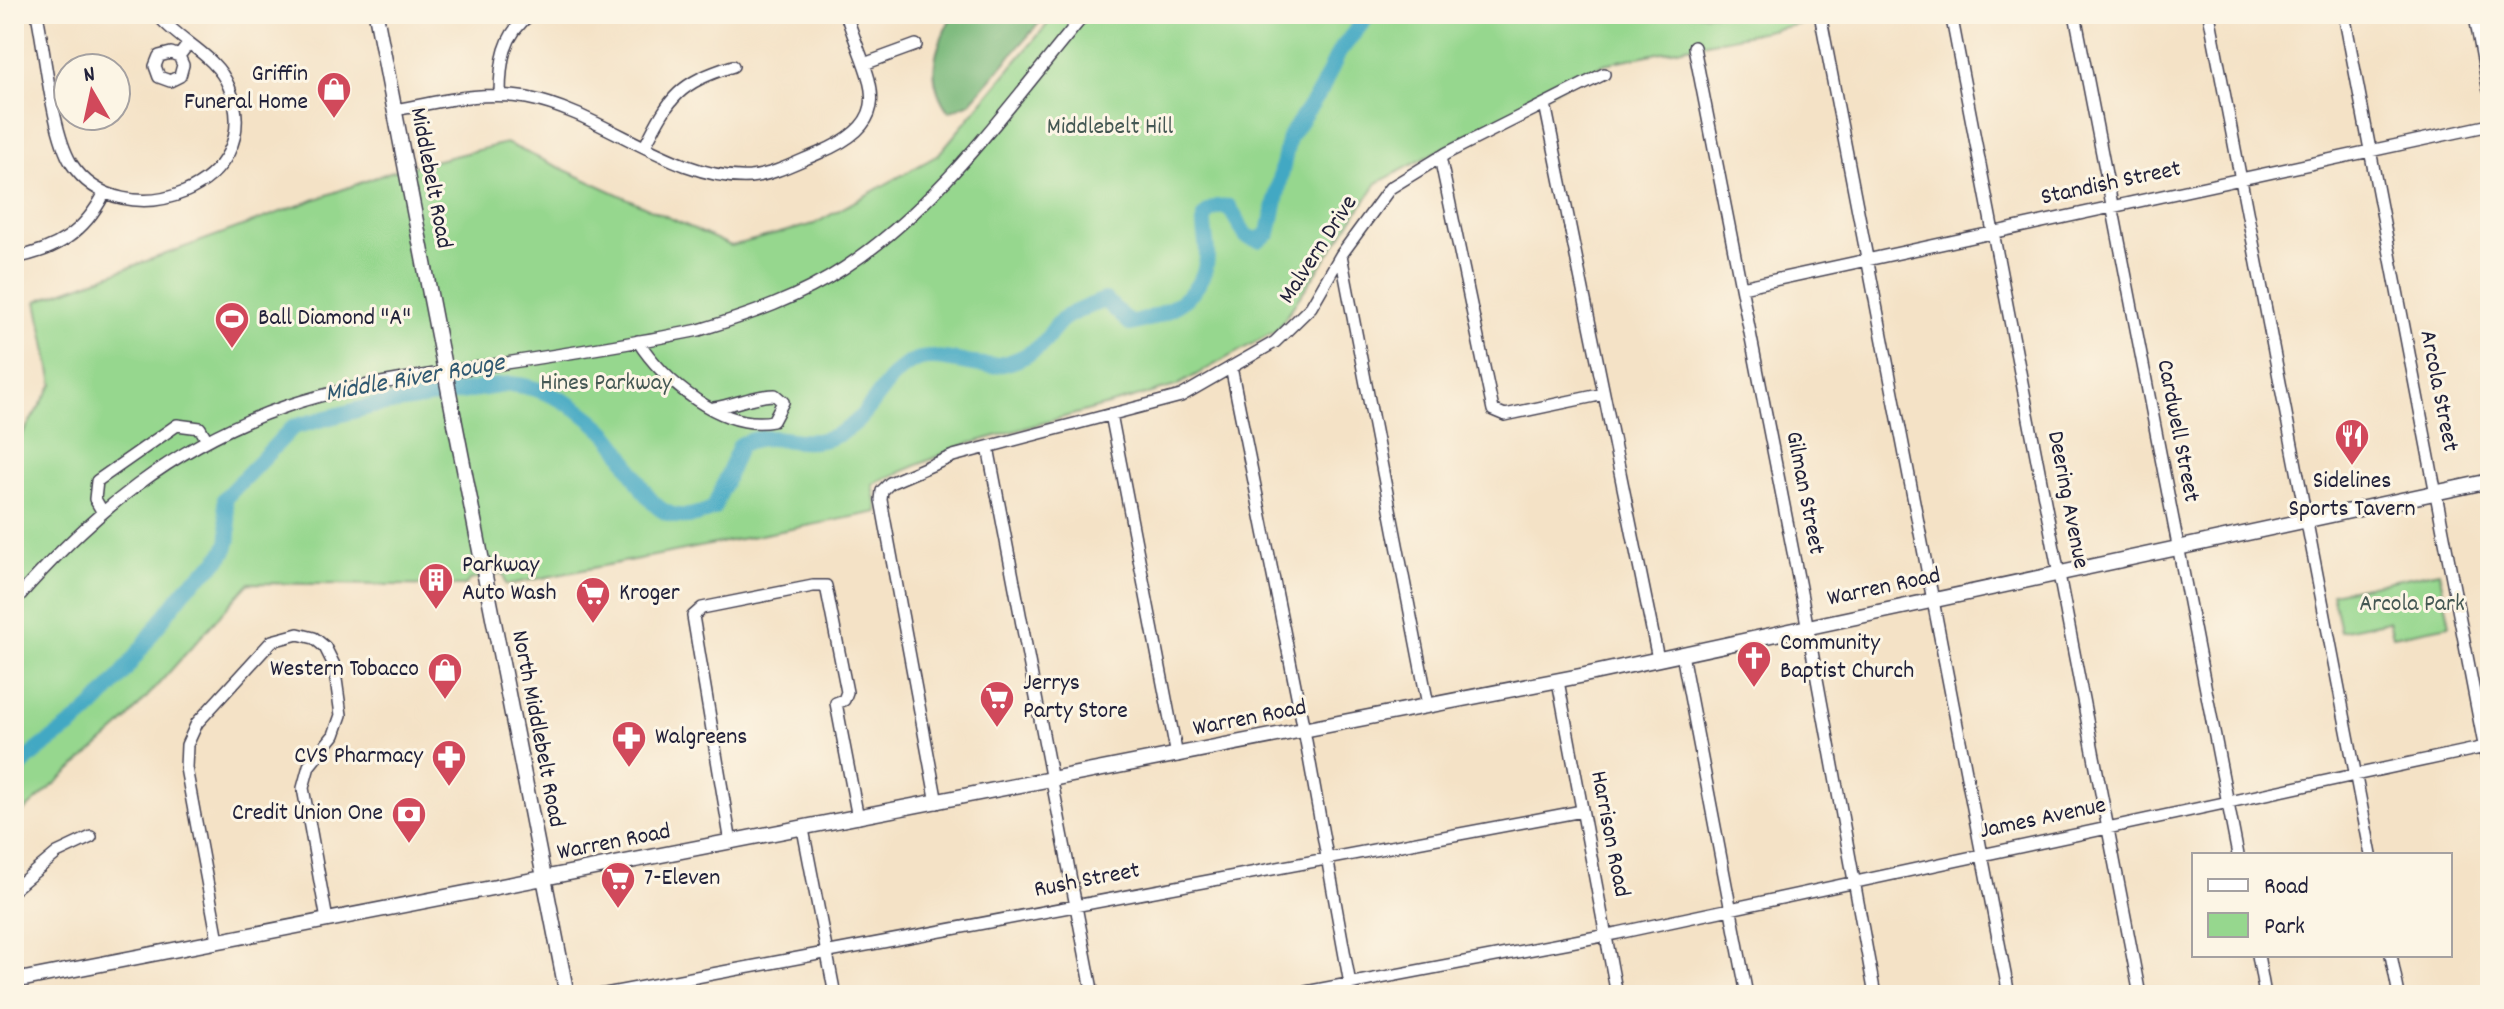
<svg xmlns="http://www.w3.org/2000/svg" width="2504" height="1009" viewBox="0 0 2504 1009" font-family="Dekko,sans-serif">
<rect width="100%" height="100%" fill="#fcf5e5"/>
<filter id="ink" filterUnits="userSpaceOnUse"><feTurbulence type="fractalNoise" baseFrequency=".0125" numOctaves="2"/><feDisplacementMap in="SourceGraphic" scale="16" xChannelSelector="R" yChannelSelector="G"/><feConvolveMatrix kernelMatrix="1 2 1 2 8 2 1 2 1" color-interpolation-filters="sRGB"/></filter>
<filter id="wash" filterUnits="userSpaceOnUse"><feTurbulence type="fractalNoise" baseFrequency=".006" numOctaves="4" result="noise"/><feDisplacementMap in="SourceGraphic" scale="32" xChannelSelector="R" yChannelSelector="G"/><feGaussianBlur stdDeviation="1.8" result="paint"/><feColorMatrix in="noise" values="0 0 0 0 0 0 0 0 0 0 0 0 0 0 0 0 0 1.4 0 .05"/><feComposite in="paint" operator="in"/></filter>
<g filter="url(#wash)">
<rect width="100%" height="100%" fill="#f4e2c6"/>
<path fill="#96d78e" stroke="#5c7c64" stroke-width="2" d="M1056,14H1849L1604,64L1377,183L1277,330L1176,386L964,445L873,484L878,512L506,585L503,573L470,580L464,586L249,583L121,726L14,820V448L53,384L37,301L393,171L506,143L731,246L814,224L938,155Z
M2439,571L2450,625L2393,636L2389,621L2340,631L2332,593Z"/>
<path fill="#78b879" stroke="#4d6d5a" stroke-width="2" d="M953,14H1047L970,103L949,112C924,79 935,47 953,14Z"/>
<g fill="none" stroke-linecap="round" stroke-linejoin="round">
<path stroke="#43a8c3" stroke-width="16" d="M14,775C31,749 61,736 84,715C124,680 151,631 185,590C198,574 218,567 227,546C233,530 224,514 225,498L293,427L372,406L510,384C545,387 578,406 603,430C640,464 645,542 714,508L740,445C772,428 798,449 829,438C872,423 877,383 908,364C933,348 971,369 998,365C1015,362 1035,353 1046,340C1053,331 1056,323 1066,317C1078,310 1092,305 1105,300L1131,324C1165,316 1207,295 1207,254C1207,242 1203,230 1204,217C1212,208 1217,205 1229,207L1246,236L1258,240L1269,233L1289,137L1321,90L1339,52L1369,14"/>
</g>
</g>
<g filter="url(#ink)">
<g fill="none" stroke-linecap="round" stroke-linejoin="round">
<g stroke="#423f50" stroke-width="14">
<path id="minor" d="M37,14C45,52 52,132 71,163C121,241 270,188 229,87C216,54 178,41 157,14
M1951,14L2140,995
M2075,14L2238,855
M2209,14L2371,855
M2344,14L2490,776
M1821,19L2009,995
M1694,47L1804,608L1875,995
M179,56L183,65L180,76L170,81L159,77L155,66L159,56L171,53L179,56L189,43
M864,64L916,45
M500,95C500,63 503,34 531,14
M1545,104L1658,659
M395,110C438,102 483,90 527,98C602,112 674,181 750,177C773,175 797,162 819,153C903,118 866,79 846,14
M645,146C670,96 679,83 733,66
M1440,157L1493,410L1505,415L1604,394
M1341,255L1428,705
M14,258C56,250 84,233 104,194
M1742,287L2490,125
M638,341C663,381 723,431 773,421L783,402L775,395C754,395 735,405 714,408
M1231,367L1304,730L1352,995
M1111,414L1177,756
M988,447L1093,995
M102,511L95,499L97,481L177,425L200,428L207,440
M14,602C89,515 176,443 287,406C339,388 393,381 447,372C531,359 616,347 699,330C749,315 799,298 844,268C942,204 1010,103 1085,14
M1682,654L1747,995
M1558,681L1617,995
M937,803L881,500L882,491L890,483L953,456L1181,396L1275,342L1311,307L1341,255L1390,188L1447,153L1604,74
M803,829L835,995
M731,843L693,616L702,608L813,586H826L847,692L844,700L836,703L858,818
M14,889L57,853L91,837
M218,940L186,768L187,745L197,723L272,641L298,634L314,638L325,647L334,665L341,715L334,735L309,766L303,788L327,920
M2258,955L2265,995
M2391,955L2399,995
M600,995L1582,811
M1290,995L1618,933L2490,746"/>
</g>
<g stroke="#423f50" stroke-width="17">
<path id="major" d="M376,14L441,351
M2476,14L2490,89
M454,418L567,995
M14,981L1580,676L2490,481"/>
</g>
<use href="#minor" stroke="#fff" stroke-width="11"/>
<use href="#major" stroke="#fff" stroke-width="14"/>
<g stroke="#423f50" stroke-width="17" stroke-linecap="butt">
<path id="major-bridge" d="M441,351L454,418"/>
</g>
<use href="#major-bridge" stroke="#fff" stroke-width="14"/>
</g>
</g>
<defs>
<g id="shop-pin" transform="scale(1.8)"><path d="M0 17L-7.5 6A9.5 9.5 0 1 1 7.5 6Z" fill="#d1495b" stroke="#fcf5e5"/><path d="M-5-2.5h2.3a2.7 3.5 0 0 1 5.4 0H5L5.5 6h-11ZM-1.5-2.5h3a1.5 2.3 0 0 0-3 0Z" fill="#fff"/></g>
<g id="stadium-pin" transform="scale(1.8)"><path d="M0 17L-7.5 6A9.5 9.5 0 1 1 7.5 6Z" fill="#d1495b" stroke="#fcf5e5"/><path d="M0-5a6.5 5 0 1 0 0 10a6.5 5 0 1 0 0-10ZM-3.5-1.8h7v3.6h-7Z" fill="#fff"/></g>
<g id="restaurant-pin" transform="scale(1.8)"><path d="M0 17L-7.5 6A9.5 9.5 0 1 1 7.5 6Z" fill="#d1495b" stroke="#fcf5e5"/><path d="M-5-6h1v4h1v-4h1v4h1v-4h1v5L-1.5 .5V6h-2V.5L-5-1ZM5-6V6H3V1.5H1.5Q1.5-4 5-6Z" fill="#fff"/></g>
<g id="building-pin" transform="scale(1.8)"><path d="M0 17L-7.5 6A9.5 9.5 0 1 1 7.5 6Z" fill="#d1495b" stroke="#fcf5e5"/><path d="M-4-6H4V6H1V3H-1V6H-4ZM-2.5-4.3h1.7v1.8h-1.7ZM.8-4.3h1.7v1.8H.8ZM-2.5-1h1.7V.8h-1.7ZM.8-1h1.7V.8H.8Z" fill="#fff"/></g>
<g id="supermarket-pin" transform="scale(1.8)"><path d="M0 17L-7.5 6A9.5 9.5 0 1 1 7.5 6Z" fill="#d1495b" stroke="#fcf5e5"/><path d="M-6-5.5h2.5l.6 2H6L4.5 2H-2.5L-4.4-4H-6ZM-1.5 3.2a1.3 1.3 0 1 0 .1 0ZM3 3.2a1.3 1.3 0 1 0 .1 0Z" fill="#fff"/></g>
<g id="church-pin" transform="scale(1.8)"><path d="M0 17L-7.5 6A9.5 9.5 0 1 1 7.5 6Z" fill="#d1495b" stroke="#fcf5e5"/><path d="M-1.2-6h2.4v3.5h3.3v2.4h-3.3V6h-2.4V-.1h-3.3v-2.4h3.3Z" fill="#fff"/></g>
<g id="pharmacy-pin" transform="scale(1.8)"><path d="M0 17L-7.5 6A9.5 9.5 0 1 1 7.5 6Z" fill="#d1495b" stroke="#fcf5e5"/><path d="M-2-6h4v4h4v4h-4v4h-4v-4h-4v-4h4Z" fill="#fff"/></g>
<g id="bank-pin" transform="scale(1.8)"><path d="M0 17L-7.5 6A9.5 9.5 0 1 1 7.5 6Z" fill="#d1495b" stroke="#fcf5e5"/><path d="M-6-4H6V4H-6ZM0-2.3a2.3 2.3 0 1 0 0 4.6a2.3 2.3 0 1 0 0-4.6Z" fill="#fff"/></g>
</defs>
<g fill-rule="evenodd">
<use href="#shop-pin" x="334" y="89"/>
<use href="#stadium-pin" x="232" y="319"/>
<use href="#restaurant-pin" x="2352" y="436"/>
<use href="#building-pin" x="436" y="580"/>
<use href="#supermarket-pin" x="593" y="594"/>
<use href="#church-pin" x="1754" y="658"/>
<use href="#shop-pin" x="445" y="670"/>
<use href="#supermarket-pin" x="997" y="698"/>
<use href="#pharmacy-pin" x="629" y="738"/>
<use href="#pharmacy-pin" x="449" y="757"/>
<use href="#bank-pin" x="409" y="814"/>
<use href="#supermarket-pin" x="618" y="879"/>
</g>
<g text-anchor="middle" dominant-baseline="central" stroke-width="6" stroke-linejoin="round" paint-order="stroke">
<g font-size="24" fill="#22223b" stroke="#fcf5e5" text-anchor="start">
<text x="308" y="75" text-anchor="end">Griffin<tspan x="308" dy="28">Funeral Home</tspan></text>
<text x="258" y="319">Ball Diamond "A"</text>
<text x="2352" y="482" text-anchor="middle">Sidelines<tspan x="2352" dy="28">Sports Tavern</tspan></text>
<text x="462" y="566">Parkway<tspan x="462" dy="28">Auto Wash</tspan></text>
<text x="619" y="594">Kroger</text>
<text x="1780" y="644">Community<tspan x="1780" dy="28">Baptist Church</tspan></text>
<text x="419" y="670" text-anchor="end">Western Tobacco</text>
<text x="1023" y="684">Jerrys<tspan x="1023" dy="28">Party Store</tspan></text>
<text x="655" y="738">Walgreens</text>
<text x="423" y="757" text-anchor="end">CVS Pharmacy</text>
<text x="383" y="814" text-anchor="end">Credit Union One</text>
<text x="644" y="879">7-Eleven</text>
</g>
<g font-size="24" fill="#455854" stroke="#fcf5e5">
<text x="1110" y="128">Middlebelt Hill</text>
<text x="606" y="384">Hines Parkway</text>
<text x="2412" y="605">Arcola Park</text>
</g>
<g font-size="24" fill="#22223b" stroke="#fcf5e5">
<text transform="translate(430 178) rotate(79)">Middlebelt Road</text>
<text transform="translate(2111 184) rotate(-12)">Standish Street</text>
<text transform="translate(1319 250) rotate(-57)">Malvern Drive</text>
<text transform="translate(2438 391) rotate(79)">Arcola Street</text>
<text transform="translate(2177 431) rotate(79)">Cardwell Street</text>
<text transform="translate(1804 493) rotate(79)">Gilman Street</text>
<text transform="translate(2067 500) rotate(79)">Deering Avenue</text>
<text transform="translate(1884 588) rotate(-12)">Warren Road</text>
<text transform="translate(1250 719) rotate(-11)">Warren Road</text>
<text transform="translate(537 729) rotate(79)">North Middlebelt Road</text>
<text transform="translate(2043 819) rotate(-12)">James Avenue</text>
<text transform="translate(1609 834) rotate(79)">Harrison Road</text>
<text transform="translate(614 843) rotate(-11)">Warren Road</text>
<text transform="translate(1087 881) rotate(-11)">Rush Street</text>
</g>
<g font-size="26" font-style="italic" fill="#2f5871" stroke="#fcf5e5">
<text transform="translate(415 379) rotate(-10)">Middle River Rouge</text>
</g>
</g>
<rect width="2504" height="1009" fill="none" stroke="#fcf5e5" stroke-width="48"/>
<rect x="2192" y="853" width="260" height="104" fill="#fcf5e5" stroke="#a5a1a1" stroke-width="2"/>
<rect x="2208" y="879" width="40" height="12" fill="#ffffff" stroke="#a5a1a1" stroke-width="2"/>
<text x="2264" y="893" font-size="24" fill="#22223b">Road</text>
<rect x="2208" y="913" width="40" height="24" fill="#96d78e" stroke="#a5a1a1" stroke-width="2"/>
<text x="2264" y="933" font-size="24" fill="#22223b">Park</text>
<g transform="translate(92 92) rotate(351)"><circle r="38" fill="#fcf5e5" stroke="#a5a1a1" stroke-width="2"/>
<path d="M0-6L14 30L0 20L-14 30Z" fill="#d1495b"/>
<text y="-12" font-size="22" font-weight="bold" text-anchor="middle" fill="#22223b">N</text>
</g>
</svg>
